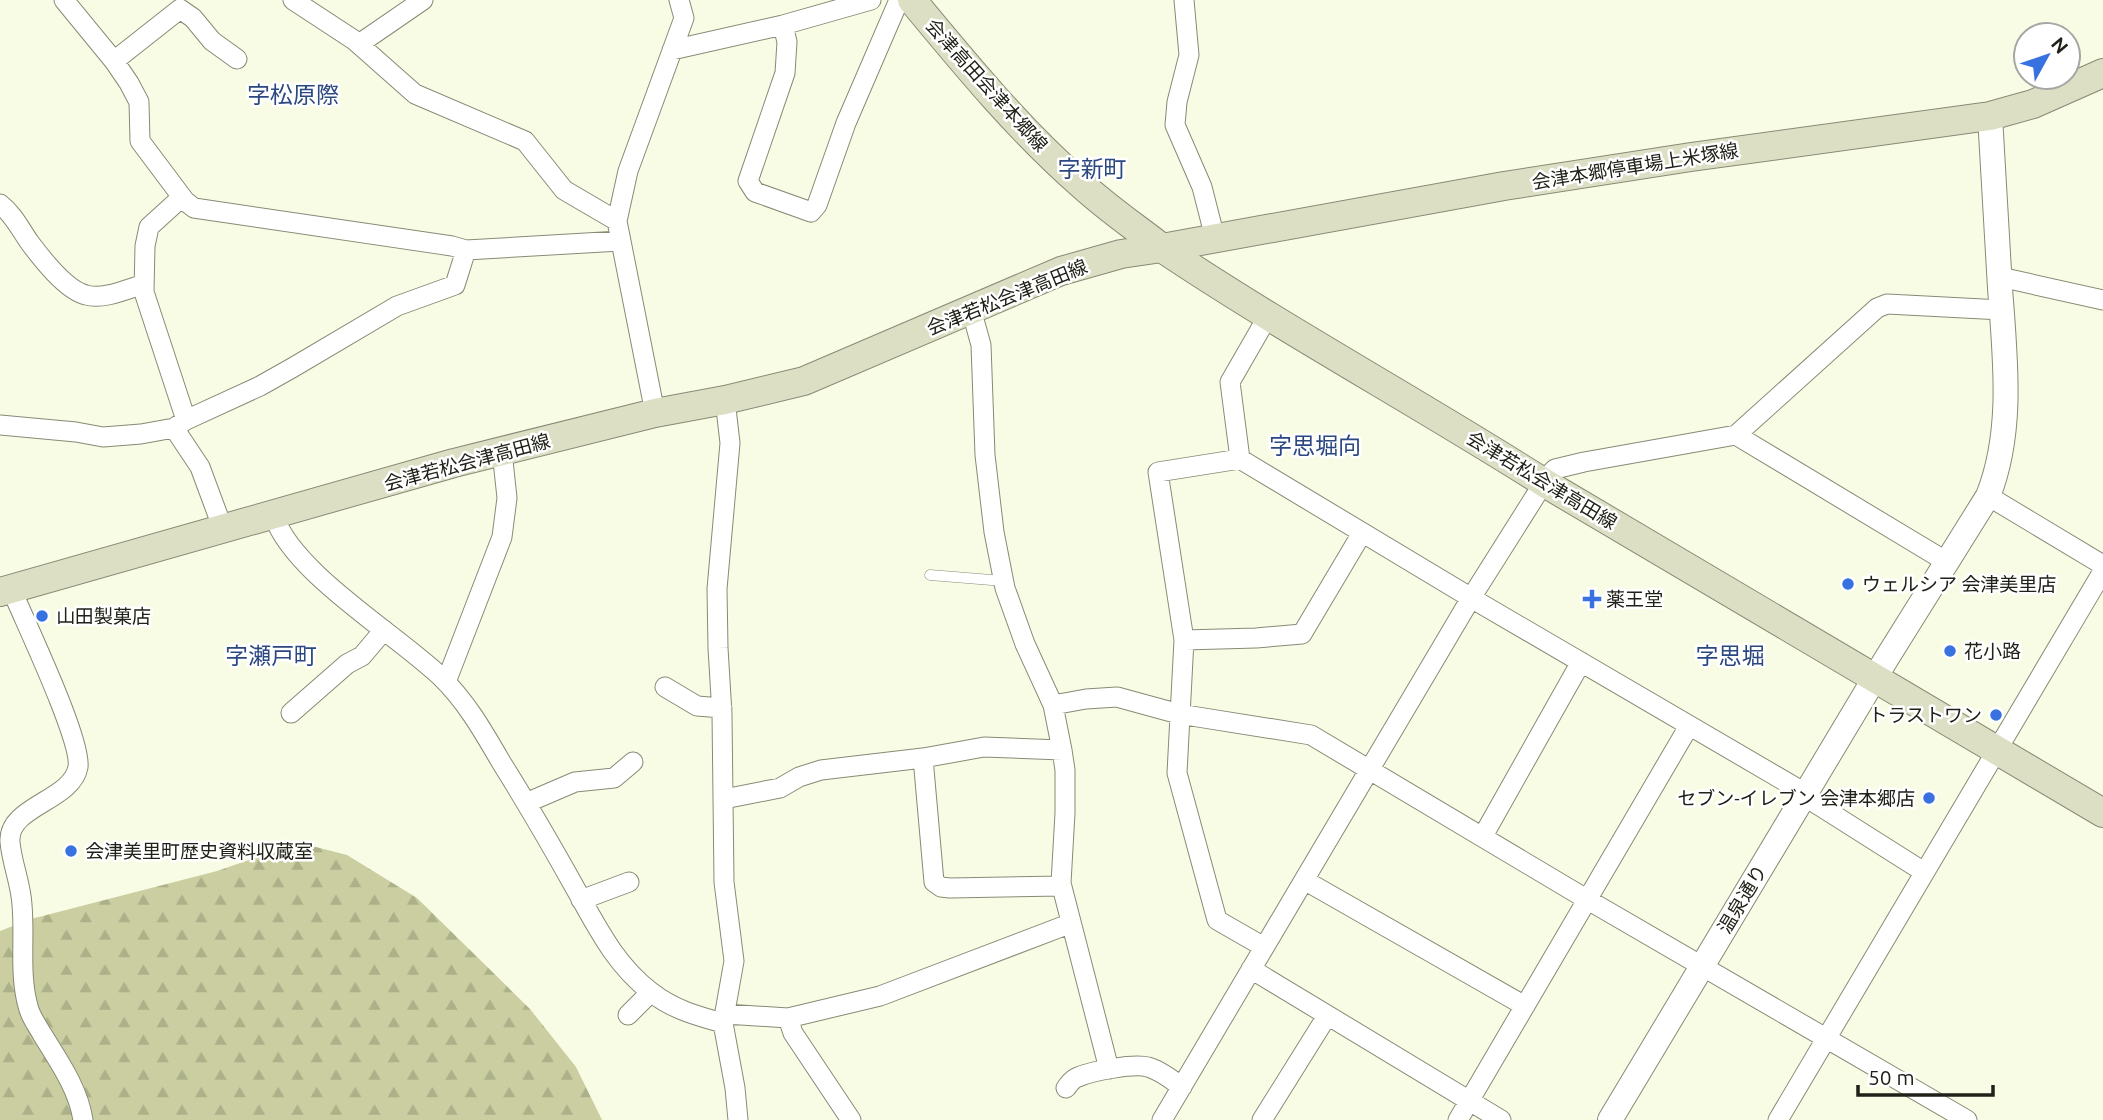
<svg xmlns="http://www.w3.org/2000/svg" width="2103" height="1120" viewBox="0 0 2103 1120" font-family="Ubuntu,'Noto Sans JP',sans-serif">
<defs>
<pattern id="forest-firs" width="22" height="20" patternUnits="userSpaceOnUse" patternTransform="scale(1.75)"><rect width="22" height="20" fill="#cacea0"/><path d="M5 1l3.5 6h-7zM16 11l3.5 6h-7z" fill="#adb189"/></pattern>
</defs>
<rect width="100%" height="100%" fill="#f9fce5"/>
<path fill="url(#forest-firs)" d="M312,846L347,855L417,898L530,1009L576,1067L602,1120H0V931L31,919L217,871L266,854Z"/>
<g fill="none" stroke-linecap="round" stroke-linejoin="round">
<g stroke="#888a75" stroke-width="11">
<path id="service" d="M930,575L1004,581"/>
</g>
<g stroke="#888a75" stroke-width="21">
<path id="minor" d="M64,0L114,61L129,83L139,102L140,141L185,201L194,208L452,246L466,250
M293,0L354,40L415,94L525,141L564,190L617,221
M1184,0L1189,55L1177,102L1175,125L1202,187L1215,238
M783,25L787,42L785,73L748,181L755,192L811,212L817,205L846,123L899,0
M359,44L423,0
M672,50L783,25L871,0
M114,61L180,9L193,18L212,41L237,59
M182,197L149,227L145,246L144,292L186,420
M0,204C14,215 20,229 30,243C42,259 66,290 86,295C104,300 127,289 144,284
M2000,277L2103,300
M971,309L981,345L985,455L994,532L1005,588L1025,644L1053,705
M725,400L730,443L717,589L718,648L722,714L724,882L734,961L723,1023L735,1088L738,1120
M655,413L617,221L628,171L684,18L679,0
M0,425L76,432L103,437L141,434L174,428L200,467L223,529
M174,428L186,420L260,386L292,368L397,306L455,285L466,250L620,241
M1736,435L1947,562
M1240,459L1230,382L1268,316
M1988,496L2103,565
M274,516C292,572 396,634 440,676C466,701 483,731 501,762C528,805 554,850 579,895C599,931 617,966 651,992C672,1009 697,1016 723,1023
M11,588C24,620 82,740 78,767C72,801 7,806 10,842C12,864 21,884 22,905C25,938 19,974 28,1006C30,1016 37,1025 42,1034C59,1062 78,1088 83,1120
M1184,640L1256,638L1302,634L1362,533
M446,682L502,537L507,498L502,451
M665,687L697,706L722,708
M291,713L347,664L362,656L384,630
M1062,750L1065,770V813L1061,883L1109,1069
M923,758L934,882L941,887L950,888L1061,886
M724,799L780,788L799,777L821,770L923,758L984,747L1062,750L1053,705L1086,699L1117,697L1179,714L1311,735L1588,900L1967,1120
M526,803L575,782L614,778L633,762
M1483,836L1581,662
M1304,880L1525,1006
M581,900L629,882
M1264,947L1217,920L1177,773L1184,640L1158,472L1240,459L1478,602L1805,793L1815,803L1924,872
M1251,969L1501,1120
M725,1014L788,1018L880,996L1069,924
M628,1015L651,992
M788,1018L793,1033L851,1120
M1066,1088C1070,1083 1072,1079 1078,1077C1092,1071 1134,1063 1148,1067C1160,1070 1172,1080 1182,1087
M1162,1120L1471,598L1548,476L1555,469L1584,462L1736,435L1877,308L1887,304L2002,310
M1262,1120L1327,1016
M1458,1120L1689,726
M1778,1120L2103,571"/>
</g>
<g stroke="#888a75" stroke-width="26">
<path id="tertiary" d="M1610,1120L1885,661L1988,496C2014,431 2005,357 2000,288C1997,230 1993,173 1990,116"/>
</g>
<g stroke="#888a75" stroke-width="30">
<path id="secondary" d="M912,0C965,64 1019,130 1082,185C1107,208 1135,227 1162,248L1504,186L1691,157L1990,116L2033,104L2103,73
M0,592L454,463L655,413L725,400L804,381L1061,271L1121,254L1162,248C1286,331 1417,402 1543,482L2103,813"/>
</g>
<use href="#service" stroke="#fff" stroke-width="10"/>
<use href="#minor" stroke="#fff" stroke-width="19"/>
<use href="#tertiary" stroke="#fff" stroke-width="24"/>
<use href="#secondary" stroke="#dddfc4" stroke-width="28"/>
</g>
<g fill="#3871e0" stroke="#fff" stroke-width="2.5">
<circle cx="1848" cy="584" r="7"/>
<path d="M1588.5 588.5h7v7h7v7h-7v7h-7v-7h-7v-7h7z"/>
<circle cx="42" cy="616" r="7"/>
<circle cx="1950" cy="651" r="7"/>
<circle cx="1996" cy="715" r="7"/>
<circle cx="1929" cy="798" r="7"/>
<circle cx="71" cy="851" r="7"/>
</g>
<g text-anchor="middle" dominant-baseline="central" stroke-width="5" stroke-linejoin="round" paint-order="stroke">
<g font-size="19" fill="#212119" stroke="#fff">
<text transform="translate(987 85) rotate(48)">会津高田会津本郷線</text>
<text transform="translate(1635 166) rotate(-9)">会津本郷停車場上米塚線</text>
<text transform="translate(1007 297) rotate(-22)">会津若松会津高田線</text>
<text transform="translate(467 462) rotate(-15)">会津若松会津高田線</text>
<text transform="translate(1542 480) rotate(31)">会津若松会津高田線</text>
<text transform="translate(1742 899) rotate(-59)">温泉通り</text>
</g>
<g font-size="19" fill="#212119" stroke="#fff" text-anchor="start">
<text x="1862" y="584">ウェルシア 会津美里店</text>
<text x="1606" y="599">薬王堂</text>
<text x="56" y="616">山田製菓店</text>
<text x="1964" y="651">花小路</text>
<text x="1982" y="715" text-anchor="end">トラストワン</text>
<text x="1915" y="798" text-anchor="end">セブン-イレブン 会津本郷店</text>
<text x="85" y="851">会津美里町歴史資料収蔵室</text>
</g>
<g font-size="23" fill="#2b4880" stroke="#fff">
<text x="293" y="94">字松原際</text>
<text x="1092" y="168">字新町</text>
<text x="1315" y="445">字思堀向</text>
<text x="271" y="655">字瀬戸町</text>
<text x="1730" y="655">字思堀</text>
</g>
</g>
<g transform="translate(2047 56) rotate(50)"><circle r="33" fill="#ffffff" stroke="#a6a6a3" stroke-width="2"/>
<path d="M0-5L12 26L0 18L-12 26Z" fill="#3871e0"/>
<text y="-10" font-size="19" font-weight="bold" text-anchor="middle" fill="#212119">N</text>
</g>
<path d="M1858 1085v10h135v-10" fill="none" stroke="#212119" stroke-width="3.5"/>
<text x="1868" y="1085" font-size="21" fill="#212119" stroke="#ffffff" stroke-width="5" paint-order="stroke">50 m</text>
</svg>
